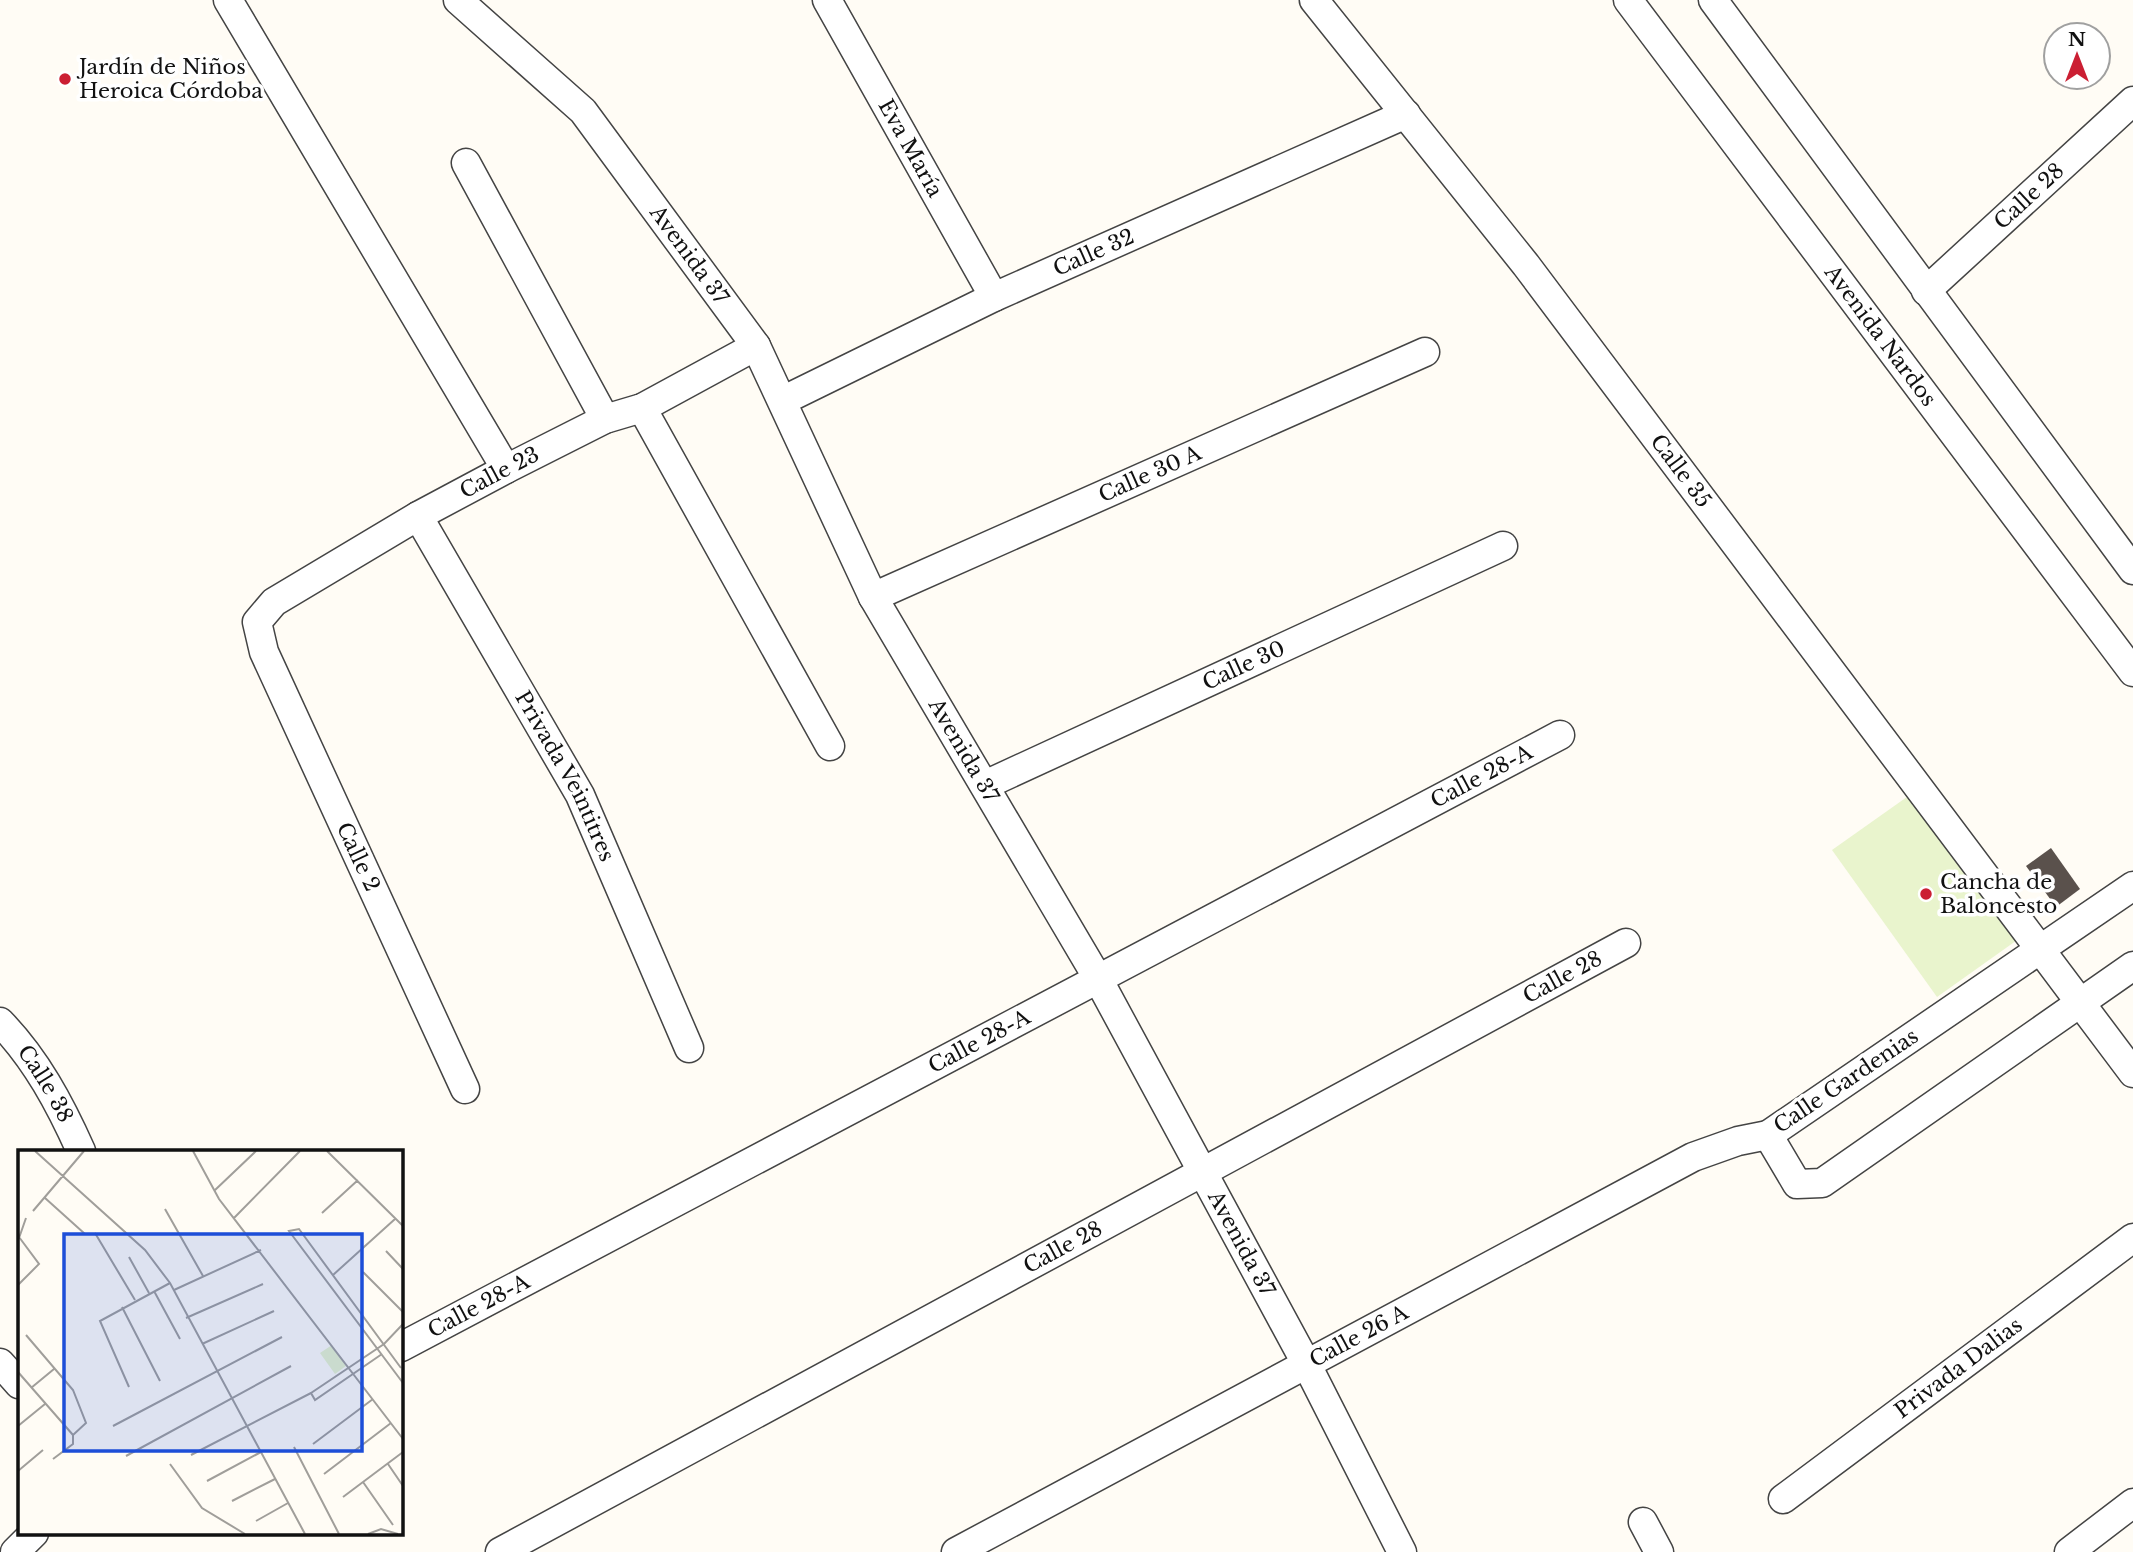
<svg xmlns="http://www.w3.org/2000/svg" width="2133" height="1552" viewBox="0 0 2133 1552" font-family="'Libre Baskerville',serif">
<rect width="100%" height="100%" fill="#fffcf5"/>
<path fill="#e9f4cd" d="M1914,792L2020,938L1937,997L1832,850Z"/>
<path fill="#5a514c" d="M2051,848L2080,889L2056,907L2026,866Z"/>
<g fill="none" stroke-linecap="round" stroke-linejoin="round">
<g stroke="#444" stroke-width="31">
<g id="minor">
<path d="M228,0L506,469"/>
<path id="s1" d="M458,0L583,111L756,346L873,597L1097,977L1307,1365L1402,1552"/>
<path id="s2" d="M827,0L994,297"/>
<path id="s3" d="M1314,0L1526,265L2133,1073"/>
<path id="s4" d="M1628,0L2133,672"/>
<path d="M1713,0L2133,570"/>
<path d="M466,163L605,419"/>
<path id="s5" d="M1926,291L2133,101"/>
<path id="s6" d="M784,400L994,297L1406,114"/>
<path d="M642,408L830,746"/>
<path id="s7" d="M418,516L580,795L689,1048"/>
<path id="s8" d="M873,597L1425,352"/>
<path id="s9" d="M985,785L1503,546"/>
<path d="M2133,886L1768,1135L1797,1184L1822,1183L2133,966"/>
<path id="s10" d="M0,1022C36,1059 60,1104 81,1151"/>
<path id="s11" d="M465,1089L264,652L257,622L274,602L418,516L506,469L605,419L642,408L756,346"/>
<path id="s12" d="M401,1347L1560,735"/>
<path d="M0,1363L19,1384"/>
<path id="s13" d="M1783,1499L2133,1238"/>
<path d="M1643,1522L1659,1552"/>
<path d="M15,1552L34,1533"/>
<path id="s14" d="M500,1552L1626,943"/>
<path id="s15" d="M956,1552L1693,1157L1738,1141L1768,1135"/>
<path d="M2069,1552L2133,1503"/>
</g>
</g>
<use href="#minor" stroke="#fff" stroke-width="28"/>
</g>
<g fill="#cb1f33" stroke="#fff" stroke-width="2.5">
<circle cx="65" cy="79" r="7"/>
<circle cx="1926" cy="894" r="7"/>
</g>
<g text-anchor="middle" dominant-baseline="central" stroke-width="7" stroke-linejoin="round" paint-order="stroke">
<g font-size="21" fill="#111" stroke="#fff" text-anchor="start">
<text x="79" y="67">Jardín de Niños<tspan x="79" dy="24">Heroica Córdoba</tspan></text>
<text x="1940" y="882">Cancha de<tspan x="1940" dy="24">Baloncesto</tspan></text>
</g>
<g font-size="21" fill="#111" stroke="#fff">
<text stroke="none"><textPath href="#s2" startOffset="170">Eva María</textPath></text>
<text stroke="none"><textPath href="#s5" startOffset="140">Calle 28</textPath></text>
<text stroke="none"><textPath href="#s6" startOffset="343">Calle 32</textPath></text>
<text stroke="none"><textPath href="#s1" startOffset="346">Avenida 37</textPath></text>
<text stroke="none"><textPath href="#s4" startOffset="420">Avenida Nardos</textPath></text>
<text stroke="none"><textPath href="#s3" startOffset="597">Calle 35</textPath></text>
<text stroke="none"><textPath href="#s11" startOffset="798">Calle 23</textPath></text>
<text stroke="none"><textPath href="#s8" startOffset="303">Calle 30 A</textPath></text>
<text stroke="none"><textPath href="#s9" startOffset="285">Calle 30</textPath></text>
<text stroke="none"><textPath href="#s1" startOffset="914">Avenida 37</textPath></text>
<text stroke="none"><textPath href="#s12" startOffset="1222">Calle 28-A</textPath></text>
<text stroke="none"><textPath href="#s7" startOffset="299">Privada Veintitres</textPath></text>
<text transform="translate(358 857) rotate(65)">Calle 2</text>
<text stroke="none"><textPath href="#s14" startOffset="1208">Calle 28</textPath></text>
<text stroke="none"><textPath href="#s12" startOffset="654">Calle 28-A</textPath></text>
<text transform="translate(1846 1081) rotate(-34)">Calle Gardenias</text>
<text stroke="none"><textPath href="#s10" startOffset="77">Calle 38</textPath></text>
<text stroke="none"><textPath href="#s1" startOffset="1480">Avenida 37</textPath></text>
<text stroke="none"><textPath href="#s14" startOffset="640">Calle 28</textPath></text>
<text stroke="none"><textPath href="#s12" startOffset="88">Calle 28-A</textPath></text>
<text stroke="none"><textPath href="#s15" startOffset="457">Calle 26 A</textPath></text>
<text stroke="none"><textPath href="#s13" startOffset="219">Privada Dalias</textPath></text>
</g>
</g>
<g transform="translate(18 1150)">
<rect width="385" height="385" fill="#fffcf5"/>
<path d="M314,195L328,216L317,224L302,203Z" fill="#e9f4cd"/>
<path fill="none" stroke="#a09e9a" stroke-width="2" d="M17,1L127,100L152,133L287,384M175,1L201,49L385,289M309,1L385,76M196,41L238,1M27,48L67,84M147,59L185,126M15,61L66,1M304,63L340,30M216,68L282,1M77,83L117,150M1,88L8,68M368,101L385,119M111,107L131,143M345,122L385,162M315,125L377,69M0,135L21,114L1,87M156,140L243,100M136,141L162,189M104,157L142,231M168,168L245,134M8,185L55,240L68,273L55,285M184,194L256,161M364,204L297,250L293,243L366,194L385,174M383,218L281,79L271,81L385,233M0,222L55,285M111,237L82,171L152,133M13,238L36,219M0,276L27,254M95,276L264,187M295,294L355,249M276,297L321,384M173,305L293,243M108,306L273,216M35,309L55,294V285M152,314L184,358L227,384M370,314L385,336M0,321L25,300M306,324L373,273M189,331L243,302M345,332L375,375M325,347L385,302M214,351L257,329M238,371L270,353M350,384L363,379L380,384"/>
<path fill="#1d4ed8" fill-opacity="0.15" stroke="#1d4ed8" stroke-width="3.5" d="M46,84H344V301H46Z"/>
<rect width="385" height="385" fill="none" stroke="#111" stroke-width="3.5"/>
</g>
<g transform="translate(2077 56)"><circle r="33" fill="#ffffff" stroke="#a0a0a0" stroke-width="2"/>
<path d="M0-5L12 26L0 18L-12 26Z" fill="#cb1f33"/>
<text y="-10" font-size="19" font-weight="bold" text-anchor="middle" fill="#111111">N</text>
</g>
</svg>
